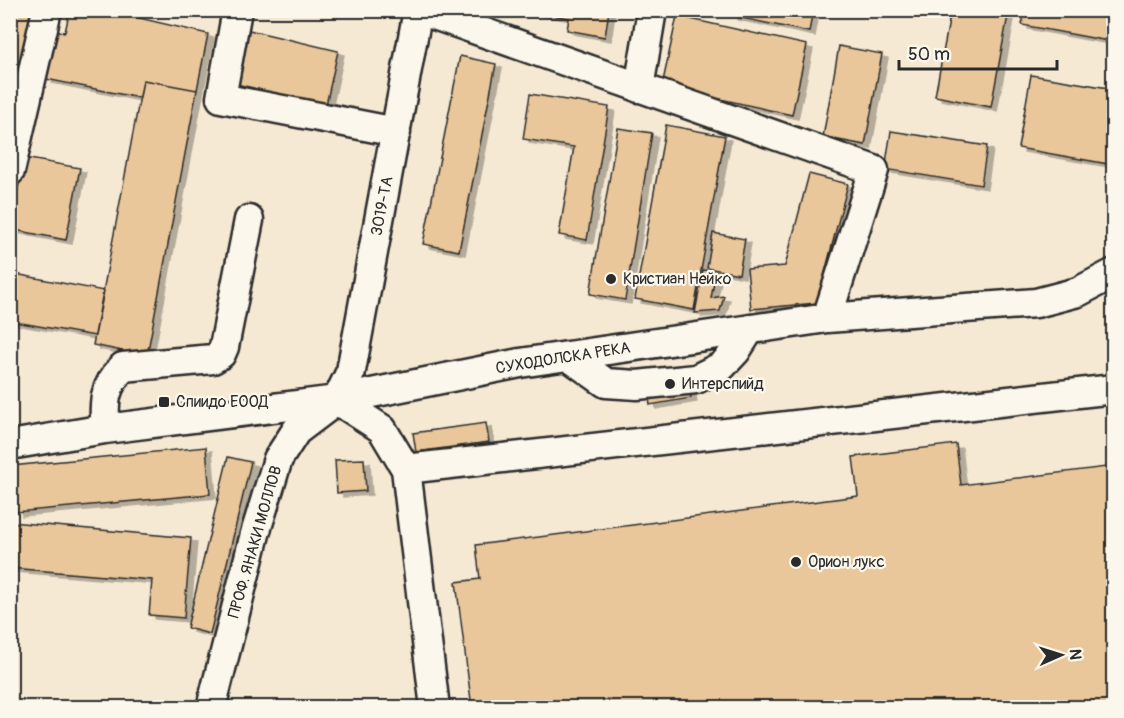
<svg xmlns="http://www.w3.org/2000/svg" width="1124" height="718" viewBox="0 0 1124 718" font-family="Pangolin,sans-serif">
<defs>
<filter id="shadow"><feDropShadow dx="6" dy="4" stdDeviation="0" flood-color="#0004"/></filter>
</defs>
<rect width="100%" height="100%" fill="#fbf7ec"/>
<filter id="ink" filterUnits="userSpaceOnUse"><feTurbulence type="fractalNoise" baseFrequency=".0167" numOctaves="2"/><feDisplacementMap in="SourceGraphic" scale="12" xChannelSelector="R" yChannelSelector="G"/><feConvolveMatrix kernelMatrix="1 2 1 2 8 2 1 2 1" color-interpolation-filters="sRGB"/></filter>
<g filter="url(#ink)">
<path fill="#f6e9d4" d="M11,11H1113V707H11Z"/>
<path fill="#e9c79b" stroke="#2b2b2b" stroke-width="1.5" filter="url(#shadow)" d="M10,10H32L10,122Z
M70,10H105L208,34L197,90L143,80L140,98L46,79L57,31L65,32Z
M526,10H609L605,37L567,30L569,18Z
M733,10H813L809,32L732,16Z
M951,10H1009L991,107L935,96Z
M1025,10H1114V42L1022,25Z
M677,16L807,45L792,115L662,86Z
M249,30L338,51L326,105L236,84Z
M839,46L882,54L865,145L823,137Z
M460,56L496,64L459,251L423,244Z
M1031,75L1114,89V165L1018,148Z
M143,80L197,90L147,356L93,345Z
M530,94L609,107L587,240L559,235L574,147L523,139Z
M666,125L725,136L694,310L635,299Z
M618,128L652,133L625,300L590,294Z
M891,131L987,146L981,185L885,169Z
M24,158L80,168L66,240L10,229Z
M809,174L848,184L817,303L751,309L747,269L785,266Z
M713,233L745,239L739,274L707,268Z
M703,270L716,272L711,298L724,296L720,311L695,313Z
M10,273L104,291L95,336L10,321Z
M687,371L691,398L650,405L646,378Z
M486,423L489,442L416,452L413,433Z
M956,444L961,485L1114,466V708H472L456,582L480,579L476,545L858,496L853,457Z
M206,447L210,494L16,512L11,466Z
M228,457L251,462L210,634L187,628Z
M364,459L366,491L337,493L335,460Z
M10,522L191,538L184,618L149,615L152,580L10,568Z"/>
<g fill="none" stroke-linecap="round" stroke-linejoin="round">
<g stroke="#2b2b2b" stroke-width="33">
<path id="minor" d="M237,10L221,98L396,132
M420,10L874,170L827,318
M639,88L652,10
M10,171L47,10
M568,356L606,383L637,385L696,379L722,366L736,351L750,329
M337,400L382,429L406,469L435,708
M105,429C104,402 103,388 123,367L213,359L221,354L224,347L249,220
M10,445L105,429L337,400L520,363L827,318L1036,303L1078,292L1114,273
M406,469L1114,389
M211,708L255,534L278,459L296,431L337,400L351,371L418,10"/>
</g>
<use href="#minor" stroke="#fbf7ec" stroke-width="28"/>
</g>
</g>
<g fill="#2b2b2b" stroke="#fbf7ec" stroke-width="2">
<circle cx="611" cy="279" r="6"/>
<circle cx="670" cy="384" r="6"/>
<rect x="158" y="396" width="12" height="12" rx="3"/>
<circle cx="796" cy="562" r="6"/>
</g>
<g text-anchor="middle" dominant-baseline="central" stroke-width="4.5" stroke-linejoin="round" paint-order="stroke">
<g font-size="16" fill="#2b2b2b" stroke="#fbf7ec">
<text transform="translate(382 206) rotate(-79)">3019-ТА</text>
<text transform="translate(563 358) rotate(-9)">СУХОДОЛСКА РЕКА</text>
<text transform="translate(255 542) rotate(-74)">ПРОФ. ЯНАКИ МОЛЛОВ</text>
</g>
<g font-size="16" fill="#2b2b2b" stroke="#fbf7ec" text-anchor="start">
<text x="623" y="279">Кристиан Нейко</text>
<text x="682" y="384">Интерспийд</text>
<text x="176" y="402">Спиидо ЕООД</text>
<text x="808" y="562">Орион лукс</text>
</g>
</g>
<rect width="1124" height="718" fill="none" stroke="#fbf7ec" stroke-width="36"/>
<rect x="18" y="18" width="1088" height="682" fill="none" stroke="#2b2b2b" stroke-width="2" filter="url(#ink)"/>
<g transform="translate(1061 655) rotate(87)" stroke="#fbf7ec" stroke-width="4.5" paint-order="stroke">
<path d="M0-4.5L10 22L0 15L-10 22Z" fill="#2b2b2b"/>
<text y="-9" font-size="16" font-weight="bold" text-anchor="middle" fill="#2b2b2b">N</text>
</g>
<path d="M899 60v9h158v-9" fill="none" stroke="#2b2b2b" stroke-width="3"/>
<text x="908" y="60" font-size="18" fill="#2b2b2b" stroke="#fbf7ec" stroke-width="4.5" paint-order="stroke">50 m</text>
</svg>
